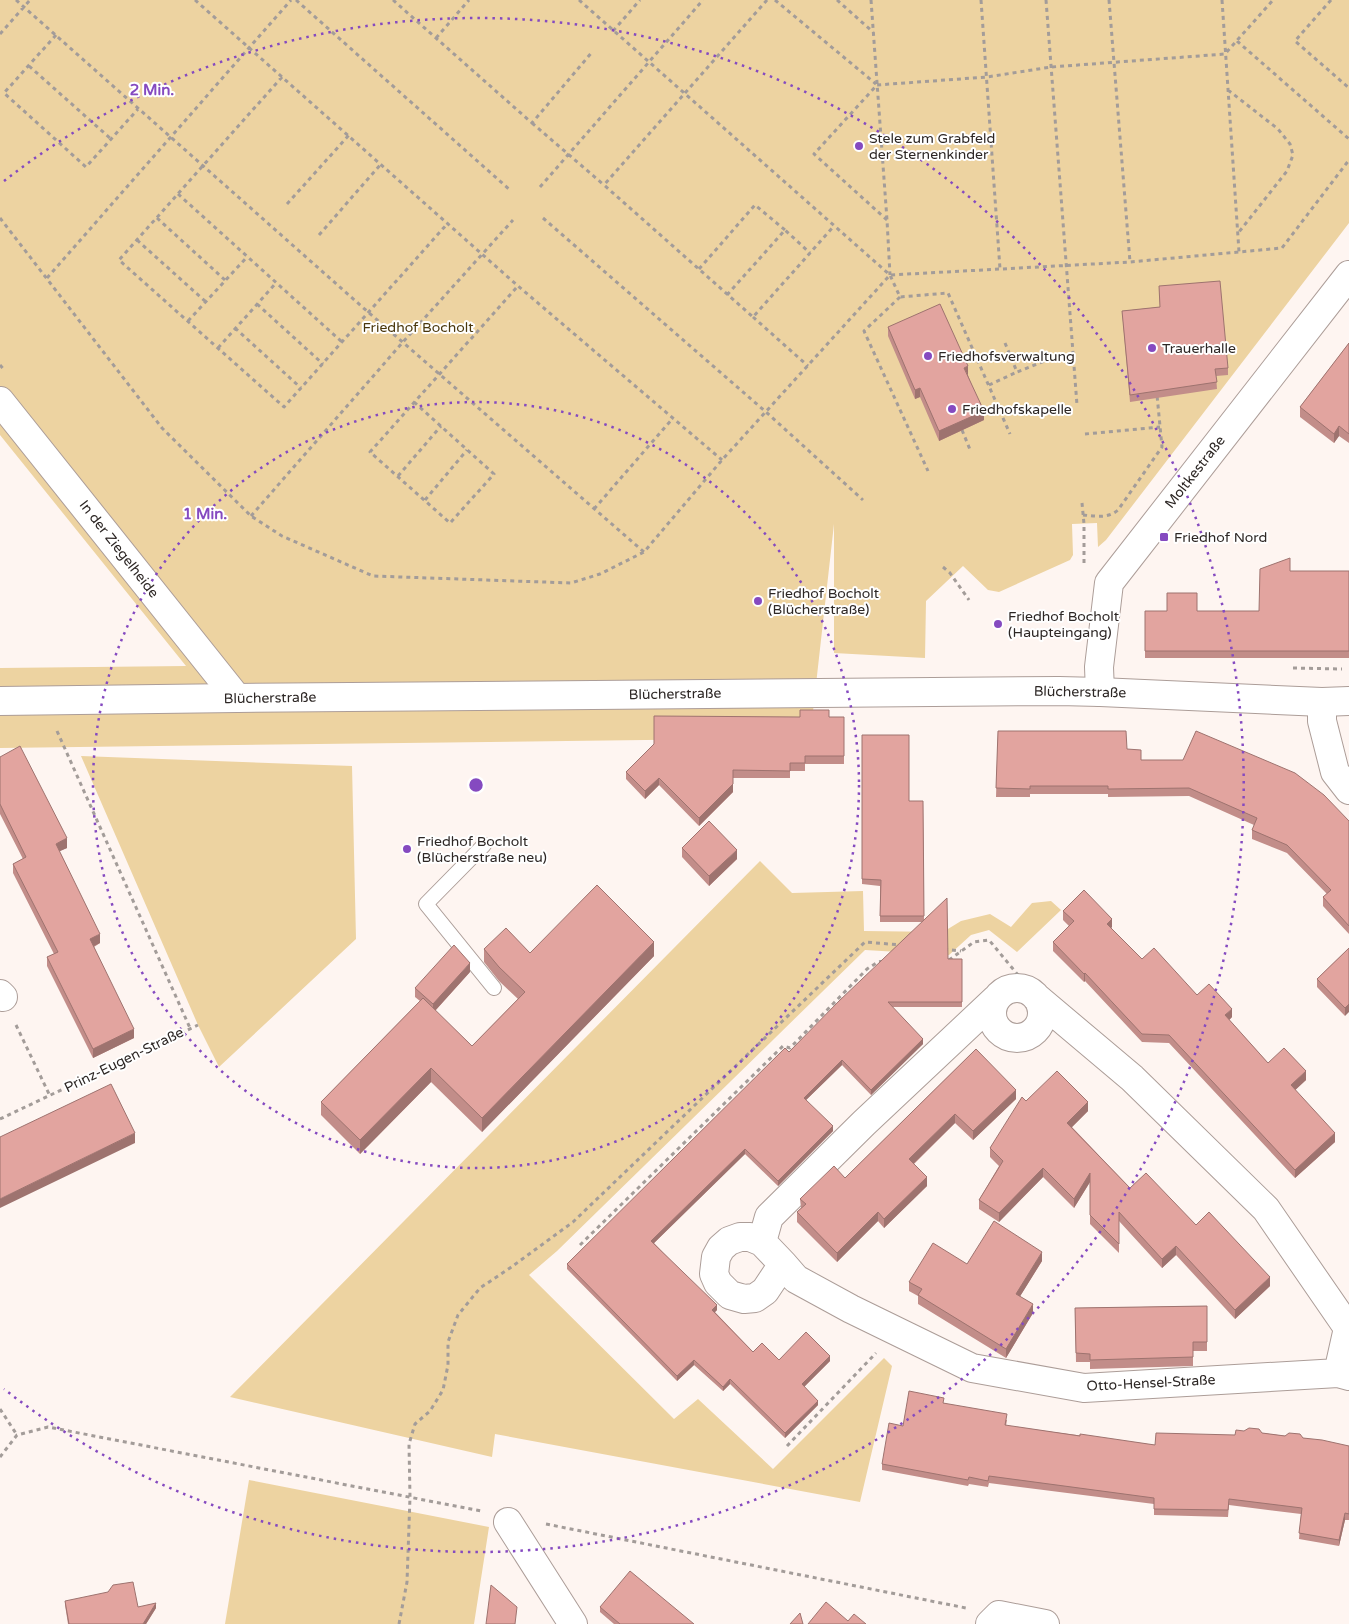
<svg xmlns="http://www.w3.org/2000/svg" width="1349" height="1624" viewBox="0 0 1349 1624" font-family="'Varela Round',sans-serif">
<rect width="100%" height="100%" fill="#fef5f1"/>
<path fill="#edd3a1" d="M0,0H1349V223L1106,540L1098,547L1097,523L1072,524L1073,555L1070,560L999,592L988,590L963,566L926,601L925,658L834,653V524L810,738L0,748V668L186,666L0,435Z
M81,756L352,766L356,939L219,1067L198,1025Z
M760,861L792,893L863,891L864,931L943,932L961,921L990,914L1011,927L1032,903L1051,901L1061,910L1017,952L989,930L971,935L949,955L865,950L557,1251L529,1275L674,1419L698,1399L773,1469L884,1358L892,1366L860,1502L495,1434L492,1457L230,1397Z
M249,1480L489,1527L474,1624H225Z"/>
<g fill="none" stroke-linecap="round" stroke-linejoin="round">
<g stroke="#ac9d98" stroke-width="16">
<path id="service" d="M484,845L426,904L494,988"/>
</g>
<g stroke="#ac9d98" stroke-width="30">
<path id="minor" d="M0,401L237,698
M1100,692L1099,667L1109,583L1349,275
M1322,702V721L1335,772L1349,790
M992 1013a25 25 0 1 1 50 0a25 25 0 1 1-50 0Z
M0,994L3,997
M1037,998L1132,1078L1266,1209L1348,1328L1338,1373
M762,1242L769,1217L864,1123L996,999
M783,1264L765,1291L755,1298L744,1299L730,1295L718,1283L714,1274L716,1257L721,1248L729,1241L740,1237H750L762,1242L783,1264L796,1279L851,1309L972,1368L1084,1388L1338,1373L1349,1376
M508,1522L573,1624
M990,1624L999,1615L1045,1624"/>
</g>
<g stroke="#ac9d98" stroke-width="30">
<path id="tertiary" d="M0,701L237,698L1059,691L1100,692L1322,702L1349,701"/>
</g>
<path stroke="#a39c99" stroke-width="3" stroke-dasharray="4 4" stroke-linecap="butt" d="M16,0L368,312L644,552
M195,0L518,286L722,460
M296,0L510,190
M393,0L532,123L593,51
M579,0L890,275L900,297L948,293L1010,434
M767,0L604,185L753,317L834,226
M775,0L876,84
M837,0L873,32
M871,0L887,220L890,275
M981,0L1000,269
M1046,0L1077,405
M1109,0L1130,262
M1222,0L1239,252
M1331,0L1295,41L1349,88
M613,31L640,0
M0,34L30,0
M56,35L4,93L86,167L138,109
M436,38L469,0
M1237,41L1349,139
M29,66L111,139
M282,77L119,260L284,407L448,223
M1228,90L1278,129L1290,144L1293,155L1287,171L1239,232
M532,123L604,185
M540,187L703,0
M178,194L342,342
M287,204L349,135
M0,218L162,428L251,516L282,536L373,576L571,583L600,574L644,552L722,460L890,275L1130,262L1282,248L1349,160
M157,218L225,280
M543,218L766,412L863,500
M887,220L814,154L877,85L987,77L1051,67L1225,54L1273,0
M319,235L381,164
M137,240L206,302
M699,269L755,205L785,230
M47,278L291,0
M727,295L785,230L810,253
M900,297L864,331L928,471
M257,304L323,364
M753,317L808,366
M188,321L247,257
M235,328L301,388
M1005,343L1017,372L1047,360L1072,357
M218,348L276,283
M0,365L5,371
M989,385L1017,372
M414,402L494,474L450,523L370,452L518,286
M962,430L971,452
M1085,434L1160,427
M398,476L441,426
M425,500L467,450
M1082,503L1084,524V565
M594,509L673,418
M1083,515C1096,516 1107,519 1118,510L1162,447L1157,395
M251,516L403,342L513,220
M943,567L950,573L969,600
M1293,668L1342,669
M57,731L190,1028
M944,949L961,951
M949,960L974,942L989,940L1018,975
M16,1025L50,1096
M0,1119L198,1025
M580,1245L783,1046L790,1048L867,969L878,962L885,961
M0,1409L17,1435
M787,1446L876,1353
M0,1457L17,1435L48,1427L481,1511
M546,1524L966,1608
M399,1624L407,1582L410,1497L409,1444L415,1424L430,1411L443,1390L448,1365V1342L458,1315L480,1288L510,1268L573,1222L865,942L901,945"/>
<use href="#service" stroke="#fff" stroke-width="14"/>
<use href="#minor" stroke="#fff" stroke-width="28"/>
<use href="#tertiary" stroke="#fff" stroke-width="28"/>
</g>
<path fill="#c28d89" d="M1159,286L1228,368V375L1216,376L1217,389L1130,402L1122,311L1160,307Z
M888,327L968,375L984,420L939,441L920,397L915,399L888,336Z
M1349,343V443L1339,436L1334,443L1300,417V407Z
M1290,571H1349V658H1145V611H1259Z
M829,717H844V764H805V771H790V778H733V792L699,826L659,785L645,799L626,779V772Z
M998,731L1127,749L1141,760L1349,821V934L1323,906V897L1327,894L1287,853L1252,839V830L1254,825L1189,796L1108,797V794H1030V797H996Z
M862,735L909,801H923L924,920L948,959H962V1007H892L923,1044L871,1095L842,1065L806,1100L833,1131L778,1186L745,1154L654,1243L717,1310L715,1312L753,1352L779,1360L830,1361L804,1387L818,1405L785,1438L730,1384L723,1391L694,1365L677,1381L567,1269V1264L789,1052L923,922H880V886L862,884Z
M0,757L67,848L59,851L100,943L94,947L134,1038L93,1058L47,966V957L54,954L13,873V864L23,859L0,814Z
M682,848L737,859L709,886L682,857Z
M1063,911L1112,927L1111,928L1142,959L1232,1017L1229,1020L1268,1063L1306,1080L1295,1090L1335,1142L1295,1178L1169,1043L1142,1042L1085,981L1084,982L1053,951V942L1069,926L1063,920Z
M1349,948L1345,1016L1317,987V979Z
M484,949L530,953L654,956L482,1132L431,1082L360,1154L321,1115V1102L420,1001L415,997V988L470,972L435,1011L472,1046L518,999L499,981L484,962Z
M976,1049L1016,1099L973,1140L955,1123L914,1164L927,1186L884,1228L878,1221L837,1262L797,1222V1212L801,1208L800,1199L845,1178Z
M1026,1101L1088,1111L1072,1127L1130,1188L1196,1225L1270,1286L1235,1319L1176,1255L1162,1268L1119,1221V1253L1090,1224V1182L1074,1208L1043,1177L999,1222L979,1209V1200L999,1166L990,1157V1148Z
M1042,1261L1020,1296L1033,1313L1006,1358L918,1304V1296L909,1291V1282L967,1264Z
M1207,1306V1351H1193V1366L1090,1369V1362H1076L1075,1308Z
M944,1403L1007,1420L1006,1426L1155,1445L1235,1435L1262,1433L1303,1438L1349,1446V1520H1345L1339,1546L1299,1539L1301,1514L1229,1505L1228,1517L1154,1515V1504L989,1483L988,1487L969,1484L968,1486L882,1470V1464L903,1426Z
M65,1601L138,1607L156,1608L146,1624H68L65,1605Z
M600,1607L694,1624H614L600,1612Z"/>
<path fill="#9e736f" d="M968,366V376L964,368Z
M920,388V397L915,399V390Z
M984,411V420L939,441V431Z
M1339,426V436L1334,443V434Z
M659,778V785L645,799V791Z
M733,784V792L699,826V818Z
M67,838V848L56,853V844Z
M737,850V859L709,886V876Z
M1112,919V927L1107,932V924Z
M100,934V943L90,948V939Z
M654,942V956L482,1132V1118Z
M470,963V972L433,1013V1004Z
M1085,973V981L1084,982V974Z
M1349,1004V1012L1345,1016V1008Z
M1232,1009V1017L1225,1024V1015Z
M134,1029V1038L93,1058V1049Z
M923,1039V1044L871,1095V1090Z
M842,1060V1065L804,1102V1098Z
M431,1068V1082L360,1154V1140Z
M1306,1071V1080L1291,1094V1085Z
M1016,1090V1099L973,1140V1131Z
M1088,1102V1111L1067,1132V1123Z
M955,1114V1123L909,1168V1159Z
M833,1126V1131L778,1186V1181Z
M135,1133V1143L0,1208V1199Z
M1335,1133V1142L1295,1178V1170Z
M745,1149V1154L651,1246V1241Z
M1043,1168V1177L999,1222V1213Z
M1090,1173V1182L1074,1208V1199Z
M927,1177V1186L884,1228V1219Z
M878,1212V1221L837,1262V1253Z
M1176,1246V1255L1162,1268V1259Z
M1042,1252V1261L1016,1303V1294Z
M1270,1277V1286L1235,1319V1310Z
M1033,1304V1313L1006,1358V1349Z
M717,1305V1310L712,1315V1310Z
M830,1356V1361L802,1389V1384Z
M694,1360V1365L677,1381V1376Z
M730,1379V1384L723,1391V1387Z
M818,1401V1405L785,1438V1433Z
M1345,1513V1520L1339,1546V1540Z
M156,1603V1608L146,1624H143Z"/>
<path fill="#e2a49f" stroke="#9e736f" d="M1220,281L1228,368L1215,369L1217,382L1130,395L1122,311L1160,307L1159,286Z
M940,304L968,366L964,368L984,411L939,431L920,388L915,390L888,327Z
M1349,343V434L1339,426L1334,434L1300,407Z
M1290,558V571H1349V651H1145V611H1167V593H1197V611H1259L1260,569Z
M800,710H829V717H844V756H805V763H790V771L733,770V784L699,818L659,778L645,791L626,772L654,744V716L800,717Z
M998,731H1126L1127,749L1141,750V760H1183L1196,731L1295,773L1324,795L1349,821V926L1323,897L1331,890L1287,845L1252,830L1257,818L1189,788L1108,789V786H1030V789L996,788Z
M862,735H909V801H923L924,916H880L881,880L862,879Z
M20,746L67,838L56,844L100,934L90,939L134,1029L93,1049L47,957L58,952L13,864L26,857L0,804V757Z
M709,821L737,850L709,876L682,848Z
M597,885L654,942L482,1118L431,1068L360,1140L321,1102L423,998L472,1046L525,992L499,967L484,949L506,928L530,953Z
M1084,890L1112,919L1107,924L1142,959L1154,948L1197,995L1209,984L1232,1009L1225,1015L1268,1063L1284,1048L1306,1071L1291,1085L1335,1133L1295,1170L1169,1035L1142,1034L1085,973L1084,974L1053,942L1074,921L1063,911Z
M947,898L948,959H962V1002H888L923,1039L871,1090L842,1060L804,1098L833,1126L778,1181L745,1149L651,1241L717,1305L712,1310L753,1352L762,1343L779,1360L806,1332L830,1356L802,1384L818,1401L785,1433L730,1379L723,1387L694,1360L677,1376L567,1264L785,1048L789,1052L839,1001Z
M454,945L470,963L433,1004L415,988Z
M1349,948V1004L1345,1008L1317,979Z
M976,1049L1016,1090L973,1131L955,1114L909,1159L927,1177L884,1219L878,1212L837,1253L797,1212L806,1204L800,1199L834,1166L845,1178Z
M1057,1071L1088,1102L1067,1123L1130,1188L1146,1173L1196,1225L1209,1212L1270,1277L1235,1310L1176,1246L1162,1259L1119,1212V1244L1090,1215V1173L1074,1199L1043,1168L999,1213L979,1200L1003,1161L990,1148L1022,1097L1026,1101Z
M111,1084L135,1133L0,1199V1137Z
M994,1221L1042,1252L1016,1294L1033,1304L1006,1349L918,1295L922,1289L909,1282L933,1243L967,1264Z
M1207,1306V1342H1193V1357L1090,1360V1354L1076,1353L1075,1308Z
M909,1391L944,1398L943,1403L1007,1414L1005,1425L1080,1436V1434L1155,1445L1156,1433L1235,1435L1236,1430L1244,1431L1249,1428L1259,1429L1262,1433L1285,1436L1289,1433L1300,1434L1303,1438L1322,1440L1349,1446V1514L1345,1513L1339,1540L1299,1533L1302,1508L1229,1499L1228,1510L1154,1509V1498L989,1476L988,1481L969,1477L968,1480L882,1464L889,1423L903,1426Z
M630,1571L694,1624H620L600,1607Z
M133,1582L138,1607L156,1603L143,1624H69L65,1601L108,1592L113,1585Z
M491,1585L517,1607L515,1624H486Z
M826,1602L848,1621L854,1614L866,1624H808Z
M800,1613L803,1624H790Z"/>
<g fill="none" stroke="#854ac0" stroke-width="2.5" stroke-dasharray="2.5 5">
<circle cx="476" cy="785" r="383"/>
<path d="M4 181A767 767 0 1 1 4 1389"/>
</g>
<g fill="#854ac0" stroke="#fff" stroke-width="2">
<circle cx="859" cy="146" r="5"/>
<circle cx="1152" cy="348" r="5"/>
<circle cx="928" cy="356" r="5"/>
<circle cx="952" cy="409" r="5"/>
<rect x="1159" y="532" width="10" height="10" rx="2.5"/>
<circle cx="758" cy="601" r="5"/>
<circle cx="998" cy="624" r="5"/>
<circle cx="407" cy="849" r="5"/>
</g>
<g text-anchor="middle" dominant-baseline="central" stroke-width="4" stroke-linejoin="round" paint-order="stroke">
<g font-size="14" fill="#2d2725" stroke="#fff" text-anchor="start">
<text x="869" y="138">Stele zum Grabfeld<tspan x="869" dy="16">der Sternenkinder</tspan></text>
<text x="1162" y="348">Trauerhalle</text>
<text x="938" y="356">Friedhofsverwaltung</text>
<text x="962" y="409">Friedhofskapelle</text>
<text x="1174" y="537">Friedhof Nord</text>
<text x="768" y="593">Friedhof Bocholt<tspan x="768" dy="16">(Blücherstraße)</tspan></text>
<text x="1008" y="616">Friedhof Bocholt<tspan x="1008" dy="16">(Haupteingang)</tspan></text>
<text x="417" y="841">Friedhof Bocholt<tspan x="417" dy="16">(Blücherstraße neu)</tspan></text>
</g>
<g font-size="14" fill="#4a370c" stroke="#fff">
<text x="418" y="327">Friedhof Bocholt</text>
</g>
<g font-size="14" fill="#2d2725" stroke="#fff">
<text transform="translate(1195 472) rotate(-52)">Moltkestraße</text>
<text transform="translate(119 549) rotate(52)">In der Ziegelheide</text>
<text transform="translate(1080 692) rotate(1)">Blücherstraße</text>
<text transform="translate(675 694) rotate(-1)">Blücherstraße</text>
<text transform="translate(270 698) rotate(-1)">Blücherstraße</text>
<text transform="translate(124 1060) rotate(-26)">Prinz-Eugen-Straße</text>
<text transform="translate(1151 1383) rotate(-3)">Otto-Hensel-Straße</text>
</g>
</g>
<circle cx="476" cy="785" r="8" fill="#854ac0" stroke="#fff" stroke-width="2.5"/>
<g font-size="15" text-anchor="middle" font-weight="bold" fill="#854ac0" stroke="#fff" stroke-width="4" stroke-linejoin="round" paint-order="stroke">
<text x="152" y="95">2 Min.</text>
<text x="205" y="519">1 Min.</text>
</g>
</svg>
